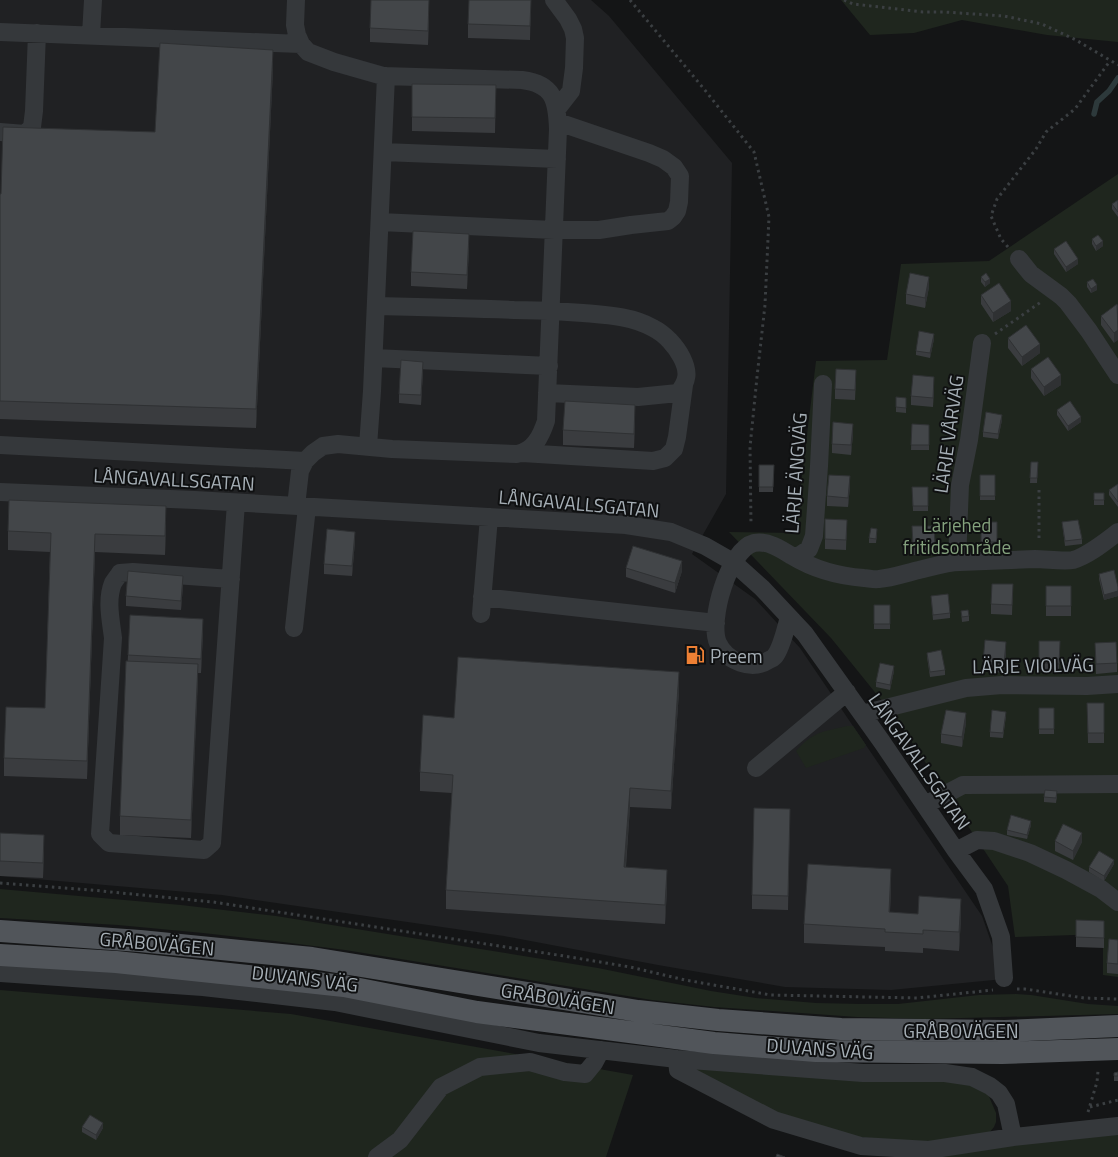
<svg xmlns="http://www.w3.org/2000/svg" width="1118" height="1157" viewBox="0 0 1118 1157" font-family="'Titillium Web',sans-serif">
<rect width="100%" height="100%" fill="#141516"/>
<path fill="#202123" d="M0,0H591L609,16L732,163L726,494L692,554L755,599L800,648L982,916L1004,979L891,990L785,987L658,965L504,936L222,895L0,876Z"/>
<path fill="#1f261e" d="M841,0H1118V42L1047,35L962,20L914,33L870,35Z
M1118,174V977L1103,975V934L1015,937L1008,886L895,717L831,638L729,532L795,533L816,361L887,360L901,264L989,261Z
M847,726H853L866,745L864,748L806,768L796,751C814,731 822,732 847,726Z
M0,889L181,905L276,916L598,968L711,991L756,998L816,1003L861,1004H898L979,995L1016,994L1031,995L1088,1004L1118,1006V1014L925,1019L857,1017L714,1007L652,1000L345,950L275,941L203,933L118,925L0,918Z
M0,990L291,1014L633,1075L606,1157H0Z
M698,1068L960,1080L988,1094L996,1113V1122L994,1127L989,1133L1118,1119V1157H942L944,1144L859,1137L775,1113L692,1071Z"/>
<g fill="none" stroke-linecap="round" stroke-linejoin="round">
<path stroke="#2d393b" stroke-width="5.5" d="M1094,114L1097,102L1109,91L1118,78"/>
<path stroke="#3b3f42" stroke-width="3" stroke-dasharray="2.5 4" stroke-linecap="butt" d="M630,0L704,89L754,152L769,217L765,305L757,377L750,447L751,525
M844,0L853,4L923,12H944L1004,16L1042,24L1076,40L1118,65
M1008,247L1001,239L991,216L997,199L1036,149L1046,132L1075,109L1110,61
M995,334L1041,302
M1039,490V542
M0,883L91,890L213,902L564,956L630,967L685,980L771,995L917,998L993,990
M1017,989H1025L1084,998L1118,999
M1090,1107L1118,1100
M1088,1112L1097,1082L1098,1071"/>
<path stroke="#35383b" stroke-width="18" d="M554,0L568,19L573,29L575,38L574,68L571,91L557,109
M0,32L301,44
M91,35L93,0
M0,132L25,134L32,127L34,111L37,33
M383,152L557,159
M380,222L554,230H599L631,225L668,221L673,217L677,211L679,202L680,176L674,167L663,159L649,153L558,122
M1019,259L1031,274L1061,296L1068,303L1089,331L1118,375
M376,306C422,307 468,308 514,310C537,310 560,311 583,313C606,315 632,316 653,328C665,334 676,346 682,358C689,372 688,381 678,393L638,397L547,393
M374,358L549,366
M0,445L305,461
M368,446L372,391L386,76
M522,453L653,461L665,458L674,449L677,437L684,385
M0,492L195,500L626,525L671,532L705,546L733,562L762,588L805,634L882,742L956,851L984,889L1001,937L1004,978
M296,506L300,471L305,461L313,453L323,446L338,444L392,449L517,454C534,451 541,436 546,421L558,129C557,101 554,84 522,80L383,76L334,62L308,52L301,44L297,35L295,25L296,0
M796,558L809,549L814,536L819,466L823,384
M957,562L960,485L969,440L982,343
M231,579L133,572L120,573C118,576 115,580 113,583C106,600 111,621 113,638L100,834L109,843L204,850L212,843L236,503
M482,597L716,623
M481,614L489,517
M789,617C786,627 782,647 775,656C774,658 771,659 769,660C752,671 727,662 718,643C708,621 729,549 754,543C767,540 781,549 792,556C815,570 837,576 864,578C868,578 874,580 879,579C892,578 906,573 919,570C932,567 947,562 960,562C985,561 1010,560 1035,559C1046,559 1064,562 1073,560C1088,556 1106,541 1118,532
M294,628L307,507
M862,714L966,688L1002,685L1087,686L1118,684
M756,768L847,692
M925,805L963,785L1118,784
M956,851L977,840L994,841L1030,853L1066,870L1101,889L1118,902
M0,973L203,987L335,1002L539,1043L677,1059L863,1073H945L972,1077L990,1086L999,1093L1006,1104L1013,1137
M677,1059L678,1070L774,1120L861,1146L929,1150L1013,1137L1118,1126
M377,1157L400,1140L441,1087L480,1067L530,1062L565,1072L585,1074L594,1063L601,1050"/>
<path stroke="#51555a" stroke-width="22" d="M0,931L140,941L312,958L638,1011L718,1020L841,1029L1005,1031L1118,1026
M0,955L116,962L344,986L477,1012L714,1043L816,1051L1002,1053L1118,1049"/>
</g>
<path fill="#3a3c3f" d="M531,0L530,40L468,38V24Z
M429,14L428,45L370,42V28Z
M273,69L256,428L0,419V194L155,132Z
M412,84L496,85L495,133L412,131Z
M1118,200V217L1112,209V204Z
M1092,239L1103,246L1096,251L1092,244Z
M469,248L467,289L411,286V272Z
M1054,249L1078,264L1066,272L1054,254Z
M981,277L990,283L985,287L981,282Z
M1087,282L1097,290L1091,293L1087,287Z
M929,287L925,308L906,304V294Z
M981,295L1011,311L993,322L981,304Z
M1118,305L1114,343L1101,325V316Z
M1008,338L1040,353L1022,366L1008,348Z
M934,339L930,358L916,355V351Z
M1031,369L1061,385L1044,396L1031,378Z
M423,371L421,405L399,403V394Z
M856,379L855,400L835,399V389Z
M934,387L933,407L911,405V396Z
M906,398V413L896,412V407Z
M1057,410L1081,422L1068,431L1057,415Z
M635,419L634,448L563,445V430Z
M1002,420L998,439L983,437V432Z
M912,424L929,425V450H911Z
M853,434L851,455L832,453V444Z
M1031,462H1038L1037,483H1030Z
M759,465H774L773,492H759Z
M980,475H995V500H980Z
M1118,484V507L1109,495V490Z
M850,486L848,507L827,506V496Z
M912,487H928V511H913Z
M1094,493H1104V505H1094Z
M825,519L847,520L846,550L825,549Z
M981,522H997V547H981Z
M1062,522L1082,539V544L1065,546Z
M166,525L165,555L95,552L87,779L4,776V758L45,708L50,552L8,550V531Z
M912,526L935,544V554L913,555Z
M877,534L876,543H869V538Z
M355,541L352,576L324,574V564Z
M626,568L682,571L675,593L626,577Z
M1099,574L1118,587V596L1104,600L1099,579Z
M1013,584L1012,615L991,614V604Z
M183,585L181,610L126,606V596Z
M1046,586H1071V616H1046Z
M931,596L950,613V618L933,620Z
M874,605H890V629H874Z
M961,611L969,616V621L962,622Z
M203,633L201,673H198L191,838L120,835V816L128,655Z
M1039,641H1060L1059,673L1039,672Z
M1095,643L1117,663V672L1096,674Z
M1006,652L1004,673L983,671V662Z
M927,653L945,670V675L930,677L927,657Z
M894,671L890,690L876,687V682Z
M679,691L671,809L630,807L626,867L667,889L665,924L446,909V890L452,793L420,791V772L454,718Z
M1087,703H1104V743H1088Z
M1039,708H1054V734H1039Z
M1006,716L1003,738L990,737V732Z
M966,723L962,747L941,743V734Z
M1057,796L1056,803L1044,802V797Z
M790,809L788,910L752,909V895Z
M1031,825L1027,839L1007,835V830Z
M0,833L44,850L43,878L0,876Z
M1055,841L1082,842L1073,860L1055,851Z
M1114,864L1104,881L1089,872V867Z
M891,888L890,912L961,918L959,951L923,948V953L885,951V947L804,943V924Z
M1076,920L1104,921V948L1076,947Z
M1118,940V974L1107,973V963Z
M1118,1072V1081H1114V1073Z
M82,1127L103,1128L96,1140L82,1132Z"/>
<path fill="#2f3133" d="M429,0V14L428,45V31Z
M273,50V69L256,428V409Z
M469,234V248L467,289V275Z
M1103,241V246L1096,251V246Z
M1078,259V264L1066,272V267Z
M929,277V287L925,308V298Z
M990,279V283L985,287V282Z
M1097,285V290L1091,293V289Z
M1011,301V311L993,322V313Z
M1118,330V340L1114,343V333Z
M934,334V339L930,358V353Z
M1040,344V353L1022,366V357Z
M423,362V371L421,405V395Z
M1061,375V385L1044,396V387Z
M934,377V387L933,407V398Z
M635,405V419L634,448V434Z
M1002,415V420L998,439V434Z
M1081,417V422L1068,431V426Z
M853,424V434L851,455V445Z
M850,476V486L848,507V498Z
M166,506V525L165,555V536Z
M355,532V541L352,576V566Z
M95,534V552L87,779V761Z
M682,561V571L675,593V583Z
M183,576V585L181,610V601Z
M1118,591V596L1104,600V595Z
M203,619V633L201,673V659Z
M1006,642V652L1004,673V664Z
M198,664V683L191,838V820Z
M894,666V671L890,690V685Z
M679,672V691L671,809V791Z
M966,713V723L962,747V737Z
M630,788V807L624,886V867Z
M1031,821V825L1027,839V835Z
M1082,833V842L1073,860V851Z
M44,835V850L43,878V863Z
M1114,860V864L1104,881V876Z
M891,869V888L889,931V912Z
M667,870V889L665,924V905Z
M961,899V918L959,951V932Z
M103,1123V1128L96,1140V1135Z"/>
<path fill="#434649" stroke="#2f3133" d="M371,0H429L428,31L370,28Z
M469,0H531L530,26L468,24Z
M160,43L273,50L256,409L0,401V194H1L3,127L155,132Z
M412,84L496,85L495,118L412,117Z
M1118,200V212L1112,204Z
M413,231L469,234L467,275L411,272Z
M1098,235L1103,241L1096,246L1092,239Z
M1066,241L1078,259L1066,267L1054,249Z
M910,273L929,277L925,298L906,294Z
M986,273L990,279L985,282L981,277Z
M1093,279L1097,285L1091,289L1087,282Z
M999,283L1011,301L993,313L981,295Z
M1117,304L1118,330L1114,333L1101,316Z
M1026,325L1040,344L1022,357L1008,338Z
M919,331L934,334L930,353L916,351Z
M1048,357L1061,375L1044,387L1031,369Z
M401,360L423,362L421,395L399,394Z
M836,369L856,370L855,390L835,389Z
M913,375L934,377L933,398L911,396Z
M896,397L906,398V408L896,407Z
M565,401L635,405L634,434L563,430Z
M1070,401L1081,417L1068,426L1057,410Z
M986,412L1002,415L998,434L983,432Z
M833,422L853,424L851,445L832,444Z
M912,424L929,425V445H911Z
M1031,462H1038L1037,478H1030Z
M759,465H774L773,487H759Z
M829,475L850,476L848,498L827,496Z
M980,475H995V496H980Z
M1118,484V502L1109,490Z
M912,487H928V506H913Z
M1094,493H1104V500H1094Z
M9,500L166,506L165,536L95,534L87,761L4,758L6,707L45,708L51,533L8,531Z
M825,519L847,520L846,540L825,539Z
M1078,520L1082,539L1065,541L1062,522Z
M981,522H997V542H981Z
M912,526H934L935,544L913,545Z
M871,528L877,529L876,539L869,538Z
M327,529L355,532L352,566L324,564Z
M633,546L682,561L675,583L626,568Z
M1114,570L1118,587V591L1104,595L1099,574Z
M128,571L183,576L181,601L126,596Z
M992,584H1013L1012,605L991,604Z
M1046,586H1071V606H1046Z
M948,594L950,613L933,615L931,596Z
M874,605H890V624H874Z
M968,610L969,616L962,617L961,611Z
M130,615L203,619L201,659L128,655Z
M985,640L1006,642L1004,664L983,662Z
M1039,641H1060L1059,664L1039,663Z
M1116,642L1117,663L1096,664L1095,643Z
M941,650L945,670L930,672L927,653Z
M458,657L679,672L671,791L630,788L624,867L667,870L665,905L446,890L453,775L420,772L423,715L454,718Z
M126,661L198,664L191,820L120,816Z
M880,663L894,666L890,685L876,682Z
M1087,703H1104V733H1088Z
M1039,708H1054V729H1039Z
M946,710L966,713L962,737L941,734Z
M992,710L1006,712L1003,733L990,732Z
M1045,790L1057,791L1056,798L1044,797Z
M754,808L790,809L788,896L752,895Z
M1011,815L1031,821L1027,835L1007,830Z
M1063,824L1082,833L1073,851L1055,841Z
M0,833L44,835L43,863L0,861Z
M1099,851L1114,860L1104,876L1089,867Z
M808,864L891,869L889,912L918,914L919,896L961,899L959,932L923,930V934L885,932V929L804,924Z
M1076,920L1104,921V938L1076,937Z
M1109,939L1118,940V964L1107,963Z
M1118,1072V1076H1114V1073Z
M90,1115L103,1123L96,1135L82,1127Z
M777,1154L785,1157H776Z"/>
<defs>
<g id="fuel-bare" transform="scale(1.5)"><path d="M-5.5-6h7V0h2V4h1.3V-2.5L3-4.5l.8-.8L6-3V5H2.5V1h-1V6h-7ZM-4.2-4.7v3.2H.2V-4.7Z" fill="#ee8034" stroke="#0f1011" stroke-width="2.5" paint-order="stroke"/></g>
</defs>
<g fill-rule="evenodd">
<use href="#fuel-bare" x="695" y="655"/>
</g>
<g text-anchor="middle" dominant-baseline="central" stroke-width="4" stroke-linejoin="round" paint-order="stroke">
<g font-size="19" fill="#a6afb6" stroke="#0f1011">
<text transform="translate(948 434) rotate(-82)">LÄRJE VÅRVÄG</text>
<text transform="translate(795 473) rotate(-86)">LÄRJE ÄNGVÄG</text>
<text transform="translate(174 479) rotate(3)">LÅNGAVALLSGATAN</text>
<text transform="translate(579 503) rotate(5)">LÅNGAVALLSGATAN</text>
<text transform="translate(1033 665) rotate(-1)">LÄRJE VIOLVÄG</text>
<text transform="translate(920 761) rotate(55)">LÅNGAVALLSGATAN</text>
<text transform="translate(157 943) rotate(5)">GRÅBOVÄGEN</text>
<text transform="translate(305 978) rotate(7)">DUVANS VÄG</text>
<text transform="translate(558 998) rotate(9)">GRÅBOVÄGEN</text>
<text x="961" y="1030">GRÅBOVÄGEN</text>
<text transform="translate(820 1048) rotate(4)">DUVANS VÄG</text>
</g>
<g font-size="19" fill="#84a17d" stroke="#0f1011">
<text x="957" y="524">Lärjehed<tspan x="957" dy="22">fritidsområde</tspan></text>
</g>
<g font-size="19" fill="#a6afb6" stroke="#0f1011" text-anchor="start">
<text x="710" y="655">Preem</text>
</g>
</g>
</svg>
